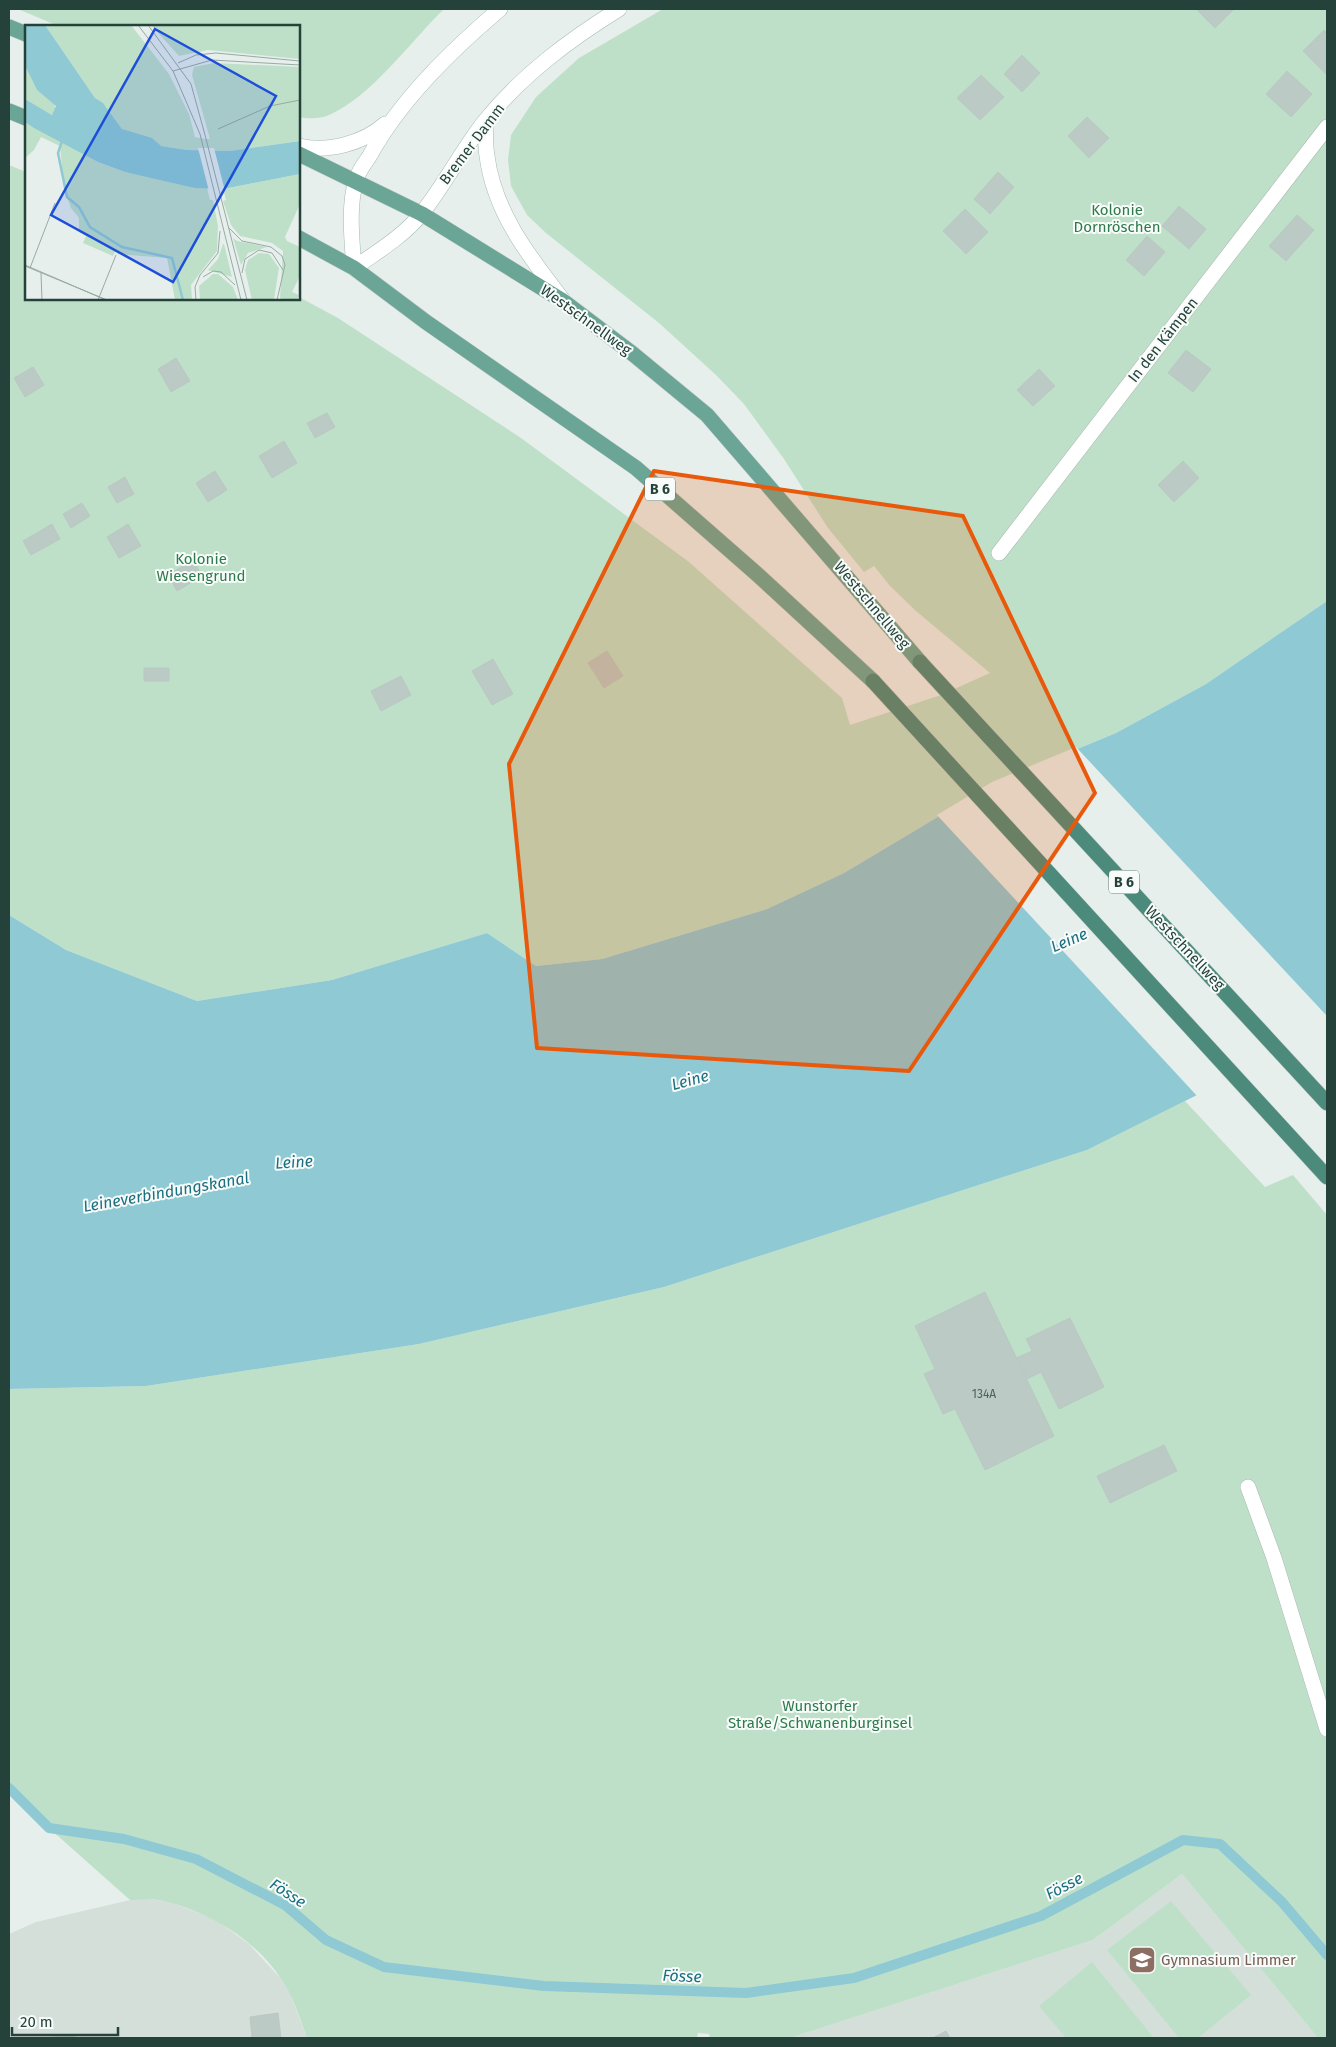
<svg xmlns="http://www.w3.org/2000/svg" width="1336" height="2047" viewBox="0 0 1336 2047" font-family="'Fira Sans',sans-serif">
<rect width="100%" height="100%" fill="#e6efeb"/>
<path fill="#d4dfda" d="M1182,1874L1318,2038H790L1093,1940Z
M145,1899L167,1901L214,1919L249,1944L282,1980L290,1994L307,2038H9V1934L36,1922L130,1900Z"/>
<path fill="#bfe0c8" d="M18,9H444C412,40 370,98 329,115C321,119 307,119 299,117V26H58Z
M663,9H1327V601L1206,684L1116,733L993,784L844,873L767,909L602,959L536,966L487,933L332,980L197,1001L66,950L9,915V165L26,172V299H299V297L338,318L521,438L689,562L842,698L850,725L941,695L990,673L916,611L890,586L874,566L864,572L828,528L784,459L744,404L716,375L659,323L546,233L527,215L511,186L508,160L511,135L536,97L579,58Z
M1185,1101L1265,1187L1293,1175L1327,1215V2038H1318L1182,1874L1093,1940L790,2038H710L709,2034L698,2033L697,2038H307C300,2019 294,1999 283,1982C259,1942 212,1914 168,1902C156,1898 142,1900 130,1900L49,1828L9,1788V1389L146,1386L419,1344L664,1287L1087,1150Z
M1171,1901L1251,1995L1198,2038H1179L1107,1950Z
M1092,1962L1154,2038H1066L1039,2006Z"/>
<path fill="#8ec9d4" d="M1327,601V1030L1087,1150L664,1287L419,1344L146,1386L9,1389V915L66,950L197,1001L332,980L487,933L536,966L602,959L767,909L844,873L993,784L1116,733L1206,684Z"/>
<path fill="#e6efeb" d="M1076,747L1327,1016V1033L1198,1097L937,815L992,782Z"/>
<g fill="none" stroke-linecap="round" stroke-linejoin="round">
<path stroke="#8ec9d4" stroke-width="10" d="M9,1788L49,1828L124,1839L196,1859L285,1905L326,1940L384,1967L544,1986L746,1993L854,1978L1041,1916L1183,1840L1220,1844L1282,1902L1327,1955"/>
</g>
<path fill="#bbcac4" stroke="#b8c9c2" d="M1196,9H1234L1215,28Z
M1324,30L1327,33V75L1303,51Z
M1022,55L1040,73L1022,92L1004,74Z
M1287,71L1312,94L1291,117L1266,94Z
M981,75L1004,97L980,120L957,98Z
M1087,117L1109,138L1089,158L1068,136Z
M998,172L1014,187L990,214L974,199Z
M1179,206L1206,229L1189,249L1162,226Z
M965,209L988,232L966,254L943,231Z
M1297,215L1314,230L1286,261L1269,246Z
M1147,236L1165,252L1144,276L1126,260Z
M1186,350L1211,369L1193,392L1168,373Z
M176,358L190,381L171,392L158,369Z
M33,367L44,385L25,397L14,378Z
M1039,369L1055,386L1033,406L1017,390Z
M327,413L335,427L315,438L307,423Z
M284,441L297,463L272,478L259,456Z
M1183,461L1199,478L1174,502L1158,485Z
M215,471L227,490L208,502L196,483Z
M125,477L134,494L117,503L108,487Z
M82,503L90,516L71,528L63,514Z
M52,524L60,539L31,555L23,541Z
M128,524L141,546L119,558L107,537Z
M193,560L202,576L177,591L168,575Z
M607,651L623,676L604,688L588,663Z
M493,659L513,694L492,705L472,671Z
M144,668H169V681H144Z
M401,676L411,695L381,711L371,691Z
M985,1292L1054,1436L985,1470L955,1409L943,1414L924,1374L935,1369L915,1326Z
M1070,1318L1104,1387L1059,1409L1041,1372L1027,1379L1016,1358L1032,1351L1026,1339Z
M1164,1445L1177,1471L1110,1503L1097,1476Z
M278,2013L281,2038H252L250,2017Z
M946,2031L950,2038H933Z
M75,2035V2038H44Z"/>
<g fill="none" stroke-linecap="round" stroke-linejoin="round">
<g stroke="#a8b8b2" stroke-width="16">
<path id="service" d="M1248,1487L1274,1558L1327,1729"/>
</g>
<g stroke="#a8b8b2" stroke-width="16">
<path id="minor" d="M999,553L1327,127"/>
</g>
<g stroke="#a4bbb3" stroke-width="16">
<path id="secondary" d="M485,121C486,133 485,145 487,156C494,212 529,256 562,299
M299,146C327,153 364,143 385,124
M354,268C377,252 405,235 422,213C445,184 462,150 485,121C522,75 569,40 619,9
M354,268C352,240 348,208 356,180C358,172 364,164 369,157C400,100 451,51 500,9"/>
</g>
<g stroke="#c2cac8" stroke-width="16">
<path id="primary" d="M9,27L26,34
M9,111L26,118
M299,154L422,214L563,301L633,354L707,415L920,662
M299,238L354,268L426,322L636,468L758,575L873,681"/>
</g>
<g stroke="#c2cac8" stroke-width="16">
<path id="trunk" d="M920,662L1327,1103
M873,681L1327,1177"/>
</g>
<use href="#service" stroke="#fff" stroke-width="15"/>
<use href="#minor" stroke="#fff" stroke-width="15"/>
<use href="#secondary" stroke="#fff" stroke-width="15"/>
<use href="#primary" stroke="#6aa596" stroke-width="15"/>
<use href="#trunk" stroke="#4c8a7c" stroke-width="15"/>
</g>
<path fill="#e8590c" fill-opacity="0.2" stroke="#e8590c" stroke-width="4" stroke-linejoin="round" d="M654,471L963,516L1095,793L909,1071L537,1048L509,764Z"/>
<defs>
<g id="school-square" transform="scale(1.4375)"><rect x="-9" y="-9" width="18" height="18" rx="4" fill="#8d6e63" stroke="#f7fbf9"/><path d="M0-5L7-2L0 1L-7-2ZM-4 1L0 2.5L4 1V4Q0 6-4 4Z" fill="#fff"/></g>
</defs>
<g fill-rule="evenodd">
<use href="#school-square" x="1142" y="1960"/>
</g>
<g text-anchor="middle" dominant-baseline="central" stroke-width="4" stroke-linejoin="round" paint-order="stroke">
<g font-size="12" fill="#4a645c">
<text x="984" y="1394">134A</text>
</g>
<g fill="#f7fbf9" stroke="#637a73" stroke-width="1">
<rect x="645" y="477.5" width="30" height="23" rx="4"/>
<rect x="1109" y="870.5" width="30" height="23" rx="4"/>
</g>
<g font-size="14" font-weight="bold" fill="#24423a">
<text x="660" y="489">B 6</text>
<text x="1124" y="882">B 6</text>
</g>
<g font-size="15" fill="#24423a" stroke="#f7fbf9">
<text transform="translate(472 144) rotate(-53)">Bremer Damm</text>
<text transform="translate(586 320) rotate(36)">Westschnellweg</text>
<text transform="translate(1163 340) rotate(-52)">In den Kämpen</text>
<text transform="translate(872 605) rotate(50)">Westschnellweg</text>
<text transform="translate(1185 948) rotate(47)">Westschnellweg</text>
</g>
<g font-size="15" fill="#2d7a4b" stroke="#f7fbf9">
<text x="1117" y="210">Kolonie<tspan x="1117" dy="17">Dornröschen</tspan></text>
<text x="201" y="559">Kolonie<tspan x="201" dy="17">Wiesengrund</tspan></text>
<text x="820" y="1706">Wunstorfer<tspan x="820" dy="17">Straße/Schwanenburginsel</tspan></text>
</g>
<g font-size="15" fill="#785e54" stroke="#f7fbf9" text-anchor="start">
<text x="1161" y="1960">Gymnasium Limmer</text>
</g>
<g font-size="16" font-style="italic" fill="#1c6f80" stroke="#f7fbf9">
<text transform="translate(1069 940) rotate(-23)">Leine</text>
<text transform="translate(690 1080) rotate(-15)">Leine</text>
<text transform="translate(294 1162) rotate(-4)">Leine</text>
<text transform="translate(166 1192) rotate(-10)">Leineverbindungskanal</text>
<text transform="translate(1064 1886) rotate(-28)">Fösse</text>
<text transform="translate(288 1893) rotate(33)">Fösse</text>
<text transform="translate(682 1976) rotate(2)">Fösse</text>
</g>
</g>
<g transform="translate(25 25)">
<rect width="275" height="275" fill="#e6efeb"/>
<path d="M20,0H106L144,49L164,89L170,112L180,114H185L167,50L169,42L189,38L275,42V116L205,126L162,125L136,121L97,104L81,82L70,73ZM126,0H275V34L183,25L154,31ZM0,41L12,65L29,78L31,85L27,90L0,74ZM0,97L73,137L100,147L182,163L185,175H188L193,201L192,226L166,260L167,275H150L142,233L92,229L91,224L88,231L58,218L61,211L54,207V193L46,183L39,163L35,121L16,112L9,125L0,133ZM275,149V179L260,212L262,216L275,222V251L267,267L274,270L272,275H259L255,273L258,226L247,218L215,211L206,200L198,176L201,175L198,164ZM208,213L212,216L242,222L223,228L216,240ZM198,219H199L207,252L183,245L193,234ZM234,228L244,229L254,243L249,275H227L220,245L223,235ZM188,249H193L208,262L213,275H175L174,261Z" fill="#bfe0c8"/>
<path d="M0,0H20L70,73L78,78L97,104L127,113L136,121L162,125L205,126L275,116V149L198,164L170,163L100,147L73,137L9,103L0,97V74L27,90L31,81L12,65L0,41Z" fill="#8ec9d4"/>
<path d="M173,123H189L200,166H184Z" fill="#e6efeb"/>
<path fill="none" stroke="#8ec9d4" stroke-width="2.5" d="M37,116L33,128L42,172L54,182L65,202L97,222L147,233L158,275"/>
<path fill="none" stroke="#98aaa4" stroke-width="1" d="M113,0L148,46L175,109M123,0L166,59L180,110M153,38L171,30L191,28L275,36M148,46L187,35L275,40M193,104L245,81L275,75M175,109L216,275M180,110L222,275M204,203L217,216L246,222L257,231L260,240L252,275M0,240L81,275M0,241L82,275M5,243L30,178M16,248L17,275M217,248L220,234L234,225L247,228L258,245M178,252L188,246L196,247L210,260M73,275L91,230M171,275L170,262L175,250L193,228L195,206"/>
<path fill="#1d4ed8" fill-opacity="0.15" stroke="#1d4ed8" stroke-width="2.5" d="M130,4L251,71L148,257L26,190Z"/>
<rect width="275" height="275" fill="none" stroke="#24423a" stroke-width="2.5"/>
</g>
<rect width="1336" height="2047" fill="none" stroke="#24423a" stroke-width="20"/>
<path d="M12 2027v8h106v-8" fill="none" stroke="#24423a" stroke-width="2.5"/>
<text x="20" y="2027" font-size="15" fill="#24423a" stroke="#f7fbf9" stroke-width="4" paint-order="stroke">20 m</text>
</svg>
